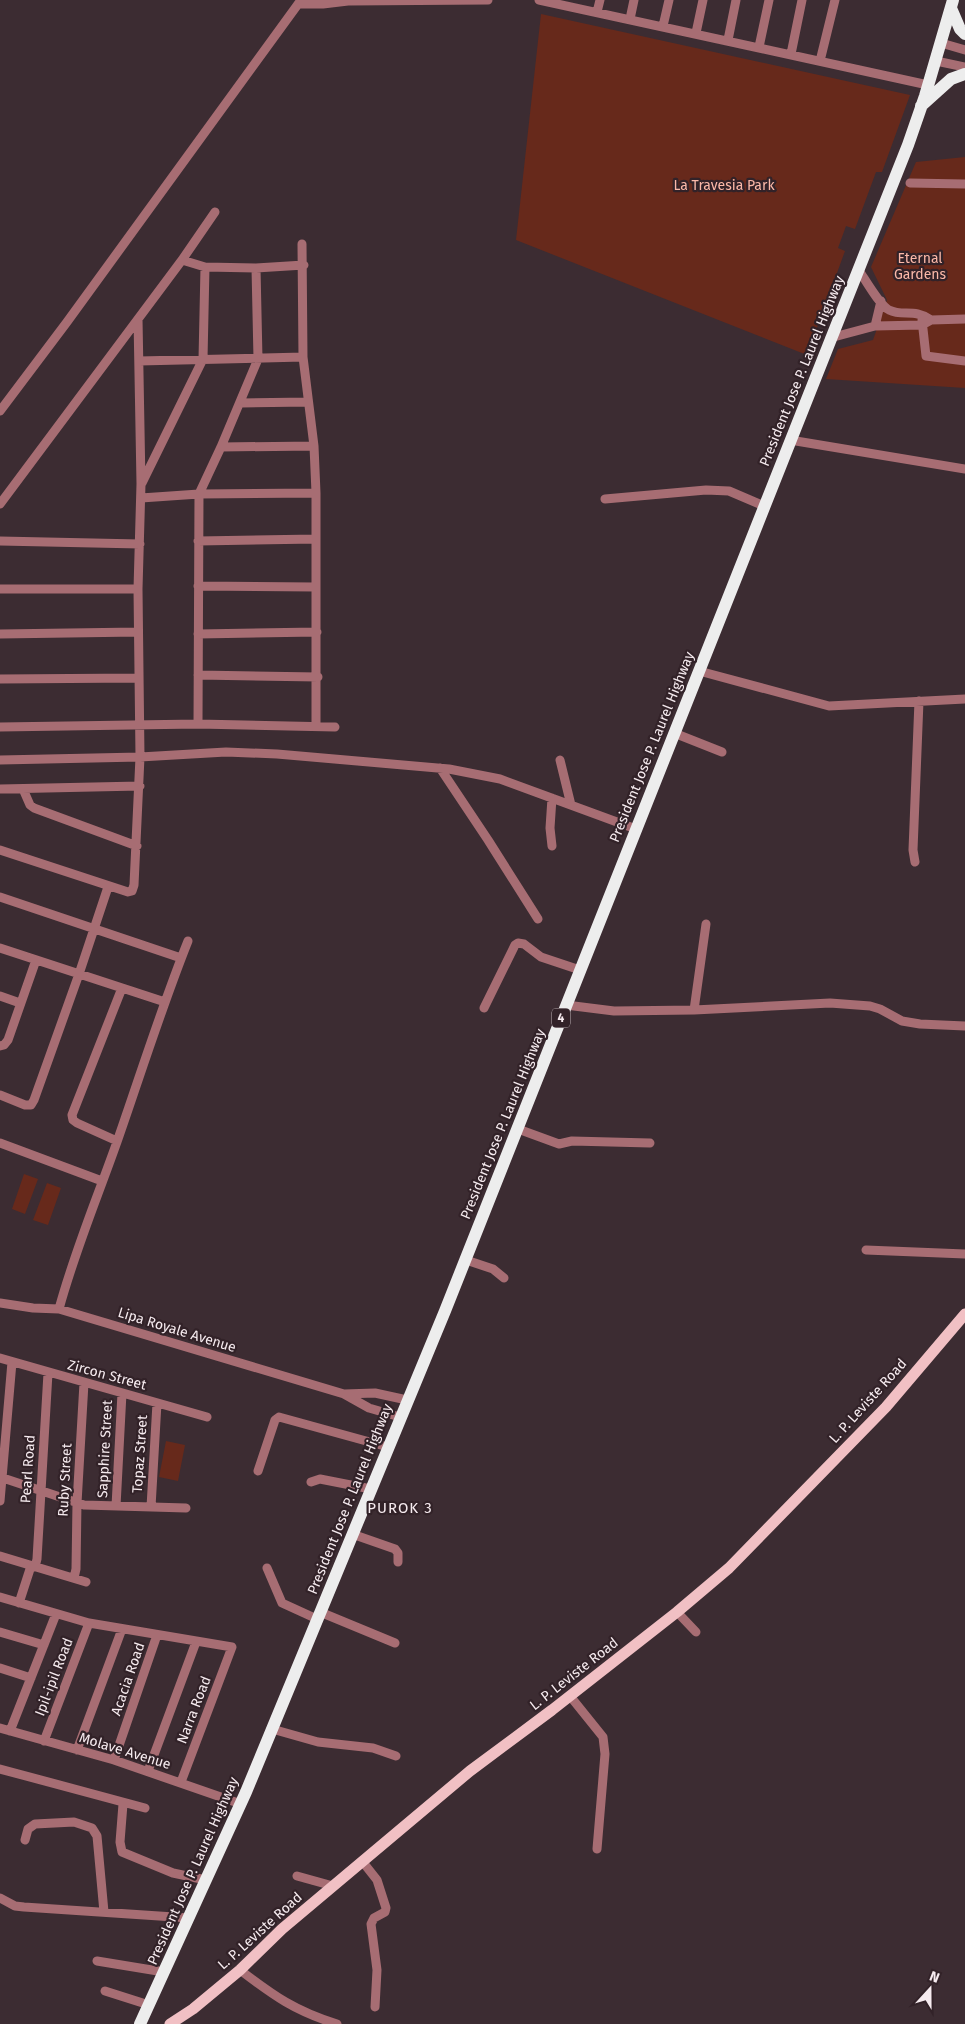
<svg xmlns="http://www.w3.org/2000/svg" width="965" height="2024" viewBox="0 0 965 2024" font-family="'Fira Sans',sans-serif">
<rect width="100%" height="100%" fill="#3c2c32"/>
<path fill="#67291b" d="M541,14L910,95L882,172H876L855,229L846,226L838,248L845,251L807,355L516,240Z
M965,157V388L826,379L838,349L873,340L887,300L871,267L916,162Z
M24,1174L38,1179L25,1214L12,1209Z
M47,1183L61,1188L48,1225L33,1220Z
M166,1441L185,1445L178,1481L159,1477Z"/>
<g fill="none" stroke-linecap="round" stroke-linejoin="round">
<path stroke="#a76d73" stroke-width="9" d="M539,0L928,85
M298,4H323L348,1L488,0
M597,12L600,0
M630,19L634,0
M663,26L669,0
M696,33L703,0
M728,40L736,0
M941,43L965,50
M759,47L769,0
M791,54L802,0
M820,61L835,0
M936,61L965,67
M910,183L965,184
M302,244L303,357L314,446L316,493V726
M182,260L205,267L256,268L304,265
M858,269C865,279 880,306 889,310C903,317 914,308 931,320
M922,320L926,356L965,361
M875,326L881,301
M830,338L875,326L922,325L931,320L965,319
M139,361L303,357
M241,403L308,402
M0,411L67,322L301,0
M790,440L965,469
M221,447L314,446
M142,483L203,359L205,267
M141,498L199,494L316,493
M605,499L706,490L729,491L764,506
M0,504L182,260L215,212
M0,541L140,544
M198,541L316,539
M198,586L315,587
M0,589H138
M0,634L138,632
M198,634L317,632
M699,671L829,706L965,699
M198,675L318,677
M0,679L139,678
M198,724L199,494L221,447L258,359L256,268
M0,727L198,724L335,727
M674,733L722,752
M0,760L140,757L226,752L277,754L449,769L500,779L636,829
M560,760L571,805
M440,768L488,840L538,919
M0,789L140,786
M23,789L30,805L34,808L137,846
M552,798L550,828L552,846
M0,850L128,892L132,891L134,885L140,757L138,589L141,484L138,319
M915,862L913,850L919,701
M0,897L181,958
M0,948L165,1002
M0,996L20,1003
M566,1005L614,1011L694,1010L706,924
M484,1008L515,945L518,943L524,944L541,957L580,970
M694,1010L830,1003L870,1006L880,1009L902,1021L920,1024L965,1026
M0,1046L4,1045L8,1040L36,960
M0,1095L25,1105H31L34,1100L79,974L108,887
M518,1129L559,1144L572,1141L650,1143
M117,1141L77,1123L73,1120L72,1115L122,988
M0,1143L102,1181
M866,1250L965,1254
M466,1260L493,1269L504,1278
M0,1303L33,1308L59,1309L344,1394L369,1408L400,1417
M59,1309C75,1250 98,1196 118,1139C141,1073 162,1006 188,941
M0,1358L207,1417
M344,1394L375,1393L407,1400
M258,1471L275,1420L279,1417L388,1447
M0,1477L84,1505L186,1508
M311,1482L320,1479L371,1489
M0,1501L12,1362
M116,1506L122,1393
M151,1507L157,1403
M352,1534L395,1549L398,1553V1562
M0,1556L86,1582
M35,1567L37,1559L48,1373
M267,1568L282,1603L317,1619
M74,1578L76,1569L77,1503L84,1383
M0,1597L89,1623L232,1647L181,1782
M19,1603L31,1566
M320,1612L395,1643
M677,1612L696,1632
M0,1632L44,1645
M0,1668L31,1678
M570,1696L603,1737L605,1754L597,1849
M0,1728L114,1760L241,1804
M272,1729L318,1742L373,1748L396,1756
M10,1731L56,1614
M44,1741L89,1623
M77,1750L122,1629
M114,1760L157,1635
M0,1769L145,1808
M148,1771L196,1642
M123,1804L120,1842L122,1852L173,1873L206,1880
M25,1840L28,1829L35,1824L74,1822L92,1828L97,1836L104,1912
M362,1861L377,1880L386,1908L385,1912L374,1918L371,1924L377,1970L375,2007
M297,1876L333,1886
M0,1898L15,1906L24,1907L189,1918
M97,1961L164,1972
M240,1970C274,1996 295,2011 337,2024
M105,1991L149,2005"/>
<path stroke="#f1c0c4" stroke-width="11" d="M170,2024L193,2009L240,1970L282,1929L470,1771L552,1710L677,1612L729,1568L886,1407L965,1314"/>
<path stroke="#ededed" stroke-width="12" d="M951,8L960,29L965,34
M921,106L951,79L965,74
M140,2024L246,1792L445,1311L908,145L925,96L953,0"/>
</g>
<g text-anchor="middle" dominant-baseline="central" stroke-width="4.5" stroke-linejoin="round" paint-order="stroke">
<rect fill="#322228" stroke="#bbafb3" stroke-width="1" x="552" y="1008.5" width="18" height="19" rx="4"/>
<g font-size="12" font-weight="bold" fill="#f6ebef">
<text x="561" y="1018">4</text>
</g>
<g font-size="14" fill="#fbb8a8" stroke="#322228">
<text x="724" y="185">La Travesia Park</text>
<text x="920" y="258">Eternal<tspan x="920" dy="16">Gardens</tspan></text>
</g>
<g font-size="14" fill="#f6ebef" stroke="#322228">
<text transform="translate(802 371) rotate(-68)">President Jose P. Laurel Highway</text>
<text transform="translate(652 747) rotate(-68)">President Jose P. Laurel Highway</text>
<text transform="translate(503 1124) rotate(-68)">President Jose P. Laurel Highway</text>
<text transform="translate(177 1330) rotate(17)">Lipa Royale Avenue</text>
<text transform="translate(107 1375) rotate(15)">Zircon Street</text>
<text transform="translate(868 1401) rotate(-48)">L. P. Leviste Road</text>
<text transform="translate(105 1449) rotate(-87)">Sapphire Street</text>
<text transform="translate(140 1454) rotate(-86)">Topaz Street</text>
<text transform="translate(28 1469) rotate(-86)">Pearl Road</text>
<text transform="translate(65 1480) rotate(-87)">Ruby Street</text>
<text transform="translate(350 1499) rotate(-68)">President Jose P. Laurel Highway</text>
<text transform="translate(574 1674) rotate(-38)">L. P. Leviste Road</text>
<text transform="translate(54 1677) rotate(-69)">Ipil-ipil Road</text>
<text transform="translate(128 1679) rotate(-71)">Acacia Road</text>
<text transform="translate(194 1710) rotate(-69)">Narra Road</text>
<text transform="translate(125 1751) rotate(17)">Molave Avenue</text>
<text transform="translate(193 1871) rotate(-66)">President Jose P. Laurel Highway</text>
<text transform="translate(260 1931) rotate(-42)">L. P. Leviste Road</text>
</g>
<g font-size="15" letter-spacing="1" fill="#f6ebef" stroke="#322228">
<text x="400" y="1508">PUROK 3</text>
</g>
</g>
<g transform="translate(930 1989) rotate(21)" stroke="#322228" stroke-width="4" paint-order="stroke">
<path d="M0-4L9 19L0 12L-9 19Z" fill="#f6ebef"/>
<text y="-8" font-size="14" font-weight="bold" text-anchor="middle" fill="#f6ebef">N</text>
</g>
</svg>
